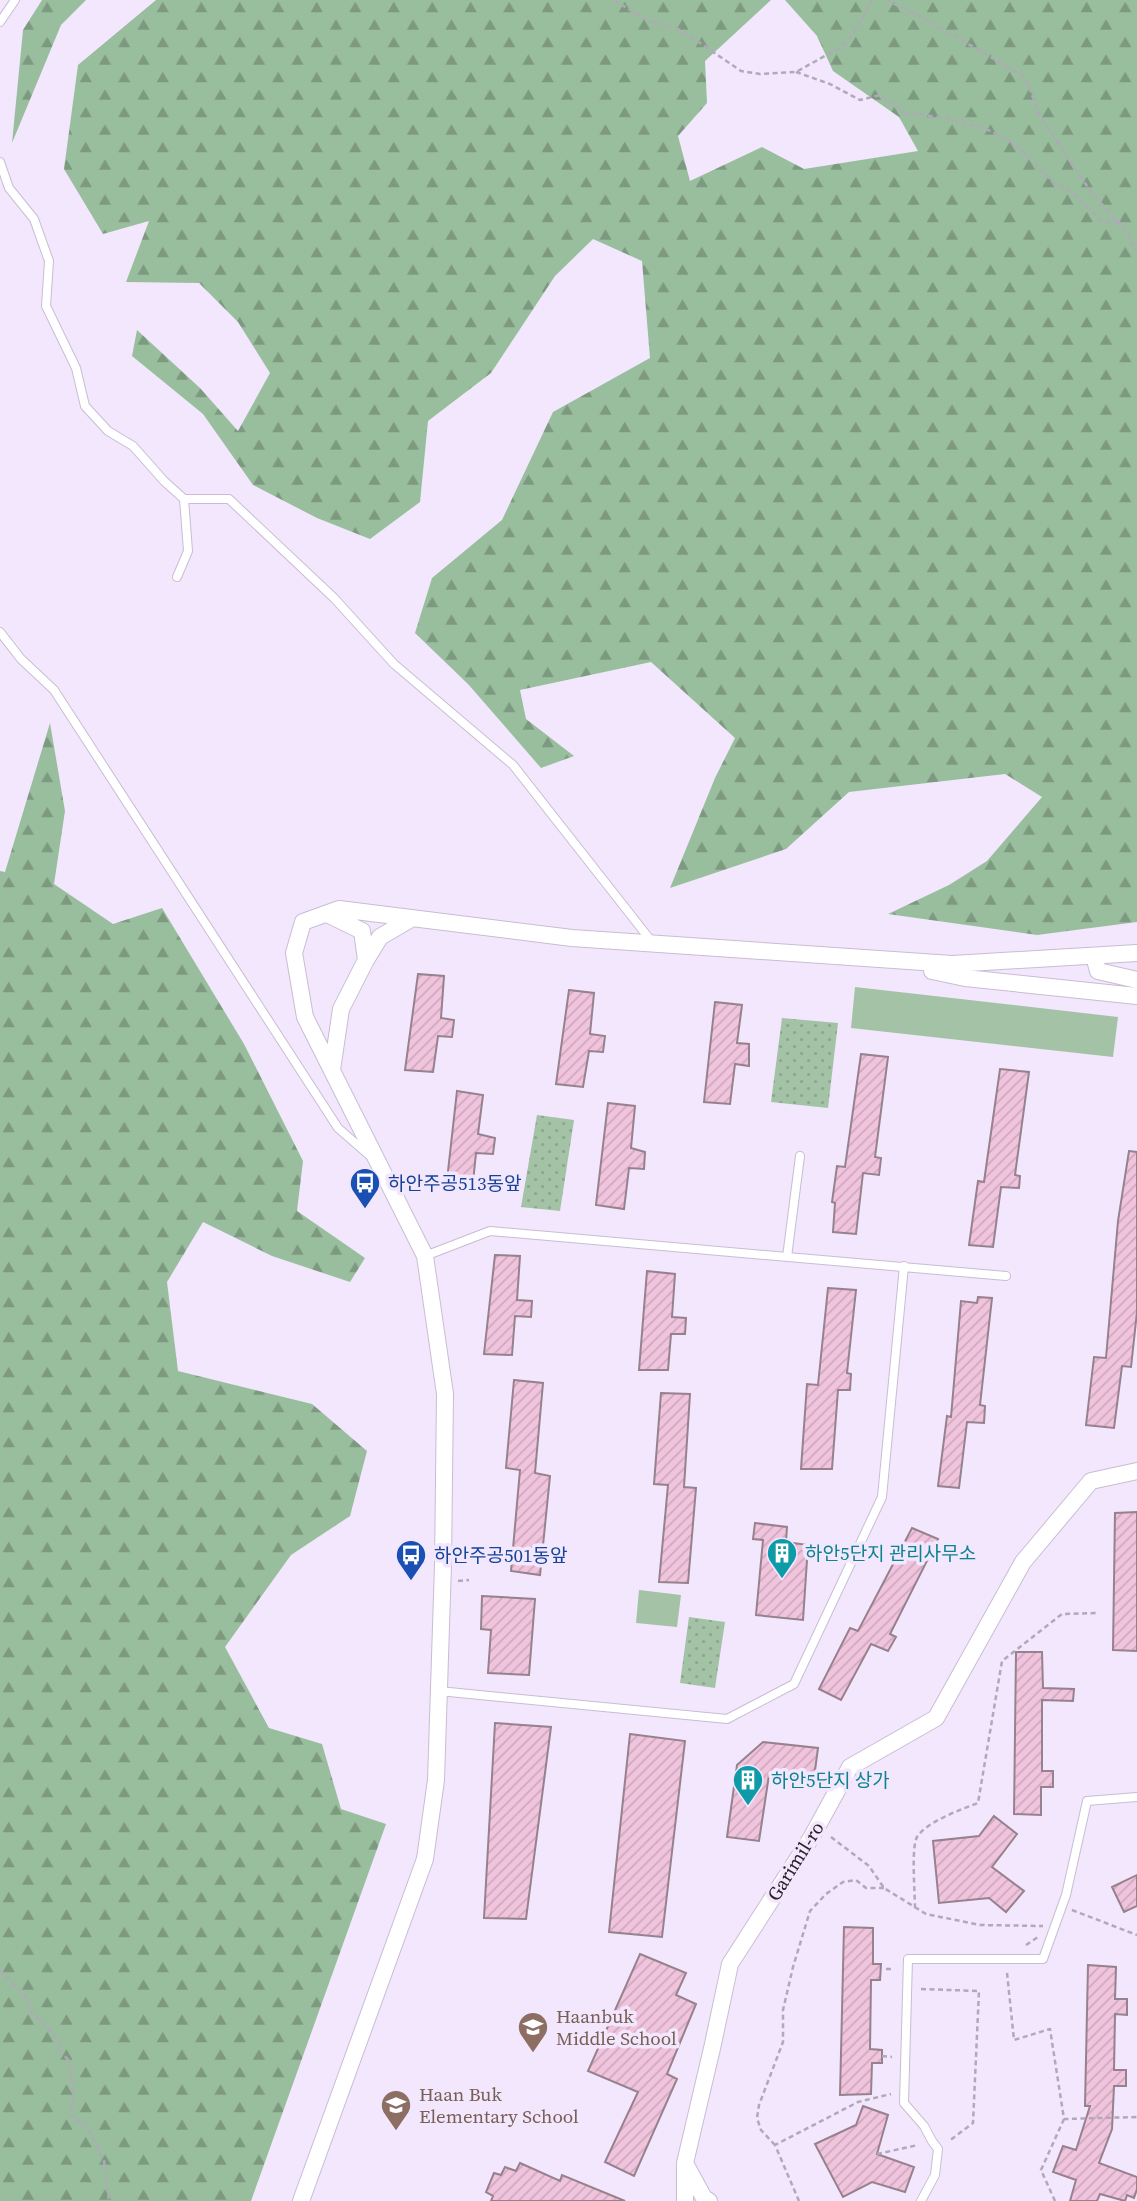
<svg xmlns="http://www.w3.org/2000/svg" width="1137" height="2201" viewBox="0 0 1137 2201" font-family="'Source Serif 4','Noto Sans KR',serif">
<defs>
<pattern id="green-dots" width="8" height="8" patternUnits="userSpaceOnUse" patternTransform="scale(1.75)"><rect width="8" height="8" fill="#a4c2a6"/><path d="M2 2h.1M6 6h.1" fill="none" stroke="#8da68f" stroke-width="1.8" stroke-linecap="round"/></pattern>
<pattern id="forest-firs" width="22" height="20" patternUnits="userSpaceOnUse" patternTransform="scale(1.75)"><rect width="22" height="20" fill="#99be9d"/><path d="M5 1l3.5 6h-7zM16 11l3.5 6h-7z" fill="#7d9a80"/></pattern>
<pattern id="building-hatch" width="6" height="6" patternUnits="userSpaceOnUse" patternTransform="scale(1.75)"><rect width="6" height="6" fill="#f1c4de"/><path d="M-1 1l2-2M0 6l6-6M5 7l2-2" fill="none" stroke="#cfa8bf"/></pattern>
</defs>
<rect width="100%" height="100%" fill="#f2e7fd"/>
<path fill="url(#green-dots)" d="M782,1018L838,1023L828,1108L771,1102Z
M537,1115L574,1120L560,1211L521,1207Z
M689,1617L725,1622L715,1688L680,1683Z"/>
<path fill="url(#forest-firs)" d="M42,0H86L61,25L12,143L23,30Z
M156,0H771L705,61L707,103L678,136L690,181L762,147L804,169L918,151L899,117L833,71L817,36L785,0H1137V922L1037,935L888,914L949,885L987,861L1042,797L1005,774L849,792L786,849L670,888L715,778L735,738L651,662L520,690L526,719L574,756L541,768L468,684L415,633L432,578L502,520L553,412L650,358L642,261L593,239L555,276L491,373L428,421L420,502L370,539L317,518L253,485L203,414L132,356L137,330L200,388L238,431L270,373L238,322L199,283L126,282L149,221L103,234L64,169L78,65Z
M50,723L65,811L54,884L113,924L162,908L244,1044L303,1161L297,1211L365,1258L350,1282L272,1256L203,1222L167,1282L178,1371L312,1404L367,1451L350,1516L291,1555L225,1647L269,1728L322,1744L341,1809L386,1824L251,2201H0V871L5,872Z"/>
<path fill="#a4c2a6" d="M855,987L1118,1017L1113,1057L851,1028Z
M639,1590L681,1595L677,1627L636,1623Z"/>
<path fill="url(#building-hatch)" stroke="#96818d" stroke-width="2" d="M418,974L444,976L441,1018L454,1020L452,1037L438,1036L433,1072L405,1070Z
M569,990L594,993L590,1034L605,1036L603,1052L589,1051L583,1087L556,1084Z
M715,1002L742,1005L737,1043L749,1044V1066L735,1064L730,1104L704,1102Z
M861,1054L888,1057L875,1157L881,1158L879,1175L863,1173L856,1234L833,1232L835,1203L832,1202L837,1166L845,1167Z
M1000,1069L1029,1072L1015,1175L1020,1176L1019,1188L1001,1187L993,1247L969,1245L978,1181L984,1182Z
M457,1091L483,1095L478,1134L495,1138L493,1154L476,1153L472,1192L446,1189Z
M608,1103L635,1106L631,1148L645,1152L644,1169L629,1168L624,1209L596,1205Z
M1129,1151L1137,1152V1312L1131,1367L1122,1366L1114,1428L1086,1425L1094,1357L1106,1358L1118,1221Z
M495,1255L520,1256L517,1300L532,1301L531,1317L515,1316L512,1355L484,1354Z
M647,1271L675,1274L672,1317L686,1318L685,1334H671L668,1370H639Z
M828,1288L856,1290L847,1373L851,1374L850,1390H838L832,1469H801L807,1384L818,1385Z
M978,1297L992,1298L980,1405L985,1406L984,1423L967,1422L959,1488L938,1486L947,1416L951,1417L961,1301L977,1303Z
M514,1380L543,1383L535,1473L550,1476L540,1575L511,1571L520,1470L506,1468Z
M661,1393L690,1394L684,1487L696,1488L688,1583L659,1582L668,1485L654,1484Z
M1137,1512V1651L1113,1650L1115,1513Z
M755,1523L787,1527L786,1542L808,1545L803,1620L756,1615L763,1540L753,1539Z
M912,1528L938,1539L890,1634L896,1637L888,1651L871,1644L841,1700L819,1689L850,1628L858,1631Z
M482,1596L535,1599L529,1675L488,1673L491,1630L481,1629Z
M1016,1652H1042L1043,1688L1074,1689L1073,1701L1042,1700V1771H1053V1787H1041V1815L1014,1814Z
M495,1723L551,1727L526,1919L484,1918Z
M630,1734L685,1741L662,1937L609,1932Z
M763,1742L818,1748L814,1778L769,1775L759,1841L727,1837L737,1765Z
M994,1816L1017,1834L992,1867L1024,1891L1006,1912L989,1898L939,1903L933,1841L979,1836Z
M1137,1875V1906L1124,1912L1112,1887Z
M844,1927L873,1928V1964H881L880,1980H871L870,2049L882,2050V2063H872L871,2094L840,2095Z
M640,1954L686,1973L676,1995L696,2004L667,2074L677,2079L634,2176L605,2162L638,2092L588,2071Z
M1088,1965L1116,1967L1115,1999H1127V2015L1115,2014L1114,2070H1126V2086H1114L1112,2129L1099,2163L1137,2177V2189L1134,2198L1127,2195L1125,2201L1100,2194L1097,2201H1070L1076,2180L1053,2172L1063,2146L1076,2150L1090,2106H1085Z
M863,2106L888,2115L877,2154L914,2167L905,2192L872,2182L843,2197L815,2144L856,2125Z
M520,2163L560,2181L562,2175L625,2201H491L493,2196L486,2192L494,2173L501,2175L505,2167L516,2171Z"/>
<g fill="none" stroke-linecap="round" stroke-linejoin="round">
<g stroke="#c8bdd2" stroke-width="10">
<path id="service" d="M0,22L15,0
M0,162L9,188L34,219L49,261L46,306L76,368L85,406L108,431L133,446L164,481L184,499
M177,577L188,551L184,499H229L334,598L394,664L513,765L652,942
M0,632L21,659L54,690L338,1128L369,1155
M425,1256L490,1231L1006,1276
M787,1257L800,1156
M439,1691L727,1719L794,1684L882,1497L904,1266
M921,2201L935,2175L938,2149L932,2141L924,2126L904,2103L908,1959H1043L1066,1895L1087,1801L1137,1797"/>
</g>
<g stroke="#c8bdd2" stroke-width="18">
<path id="minor" d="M327,914L362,931L366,960
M1094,956L1098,971L1137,980
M932,971L965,978L1137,996
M332,1070L341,1009L366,960L380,937L409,920
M686,2165L704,2198L709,2201
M301,2201L425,1859L436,1780L443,1565L445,1394L425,1256L305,1017L294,953L303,922L339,909L572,938L952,964L1137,953
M685,2201V2163L713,2044L730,1964L811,1838L850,1767L936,1718L1023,1562L1091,1481L1137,1471"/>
</g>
<path stroke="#b1a8b9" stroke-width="2.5" stroke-dasharray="5 3.5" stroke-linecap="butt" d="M614,0L643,18L681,30L741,71L760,74L796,72L841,47L856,30L872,0
M886,0L927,20L1025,77L1040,116L1093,195L1121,224L1137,251
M796,72L830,84L860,100L880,95L905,113L946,118L988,130L1015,144L1051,180L1078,198L1102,221L1121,224
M458,1581L469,1580
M831,1837L869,1866L884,1888L926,1914L980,1925L1043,1926
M915,1908C915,1894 911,1847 917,1837C926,1822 962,1809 978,1803L1002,1661L1062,1614L1099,1613
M1072,1910L1137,1935
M1026,1945L1038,1937
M886,1969H894
M0,1970L26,1997L32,2013L53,2034L60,2045L61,2053L70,2061L73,2094L71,2116L87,2126L104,2161L109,2201
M1007,1973L1014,2040L1050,2029L1064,2119L1137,2117
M921,1989L979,1991L973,2123L949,2141
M882,2056L892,2057
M775,2145L761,2130L757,2118L759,2105L783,2042V2010L793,1967L810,1911L826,1894L843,1882L856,1880L866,1888H884
M877,2154L918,2145
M799,2201L775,2145L858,2102L891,2094
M1055,2201L1041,2170L1064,2119"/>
<use href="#service" stroke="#fff" stroke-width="8"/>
<use href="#minor" stroke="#fff" stroke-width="16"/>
</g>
<defs>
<g id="bus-pin" transform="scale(1.575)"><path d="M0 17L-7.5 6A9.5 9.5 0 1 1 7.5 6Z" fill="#1a4fb4" stroke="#f2e7fd"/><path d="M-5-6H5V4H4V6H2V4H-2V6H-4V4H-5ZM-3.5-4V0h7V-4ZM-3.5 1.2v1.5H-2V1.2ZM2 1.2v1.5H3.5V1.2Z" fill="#fff"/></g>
<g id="building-pin" transform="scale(1.575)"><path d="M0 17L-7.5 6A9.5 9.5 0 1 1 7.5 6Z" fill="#0f9aa8" stroke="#f2e7fd"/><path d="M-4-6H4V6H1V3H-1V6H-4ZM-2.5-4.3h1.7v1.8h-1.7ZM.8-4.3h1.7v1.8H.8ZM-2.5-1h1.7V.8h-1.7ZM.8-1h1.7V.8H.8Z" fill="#fff"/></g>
<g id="school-pin" transform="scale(1.575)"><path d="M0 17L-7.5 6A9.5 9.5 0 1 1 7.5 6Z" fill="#8d6e63" stroke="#f2e7fd"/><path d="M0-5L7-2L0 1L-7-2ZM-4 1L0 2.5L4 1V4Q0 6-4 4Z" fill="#fff"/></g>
</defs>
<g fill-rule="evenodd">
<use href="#bus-pin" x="365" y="1183"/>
<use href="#building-pin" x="782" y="1553"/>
<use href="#bus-pin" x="411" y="1555"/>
<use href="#building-pin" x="748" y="1780"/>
<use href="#school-pin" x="533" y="2027"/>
<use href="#school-pin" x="396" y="2105"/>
</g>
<g text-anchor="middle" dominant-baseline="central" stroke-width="7" stroke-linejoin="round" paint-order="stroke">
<g font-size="19" fill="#164399" stroke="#f2e7fd" text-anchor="start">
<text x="388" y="1183">하안주공513동앞</text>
<text x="434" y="1555">하안주공501동앞</text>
</g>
<g font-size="19" fill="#0d838f" stroke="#f2e7fd" text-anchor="start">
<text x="805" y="1553">하안5단지 관리사무소</text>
<text x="771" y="1780">하안5단지 상가</text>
</g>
<g font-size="19" fill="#27222a" stroke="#f2e7fd">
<text transform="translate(795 1861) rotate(-58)">Garimil-ro</text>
</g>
<g font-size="19" fill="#785e54" stroke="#f2e7fd" text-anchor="start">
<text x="556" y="2016">Haanbuk<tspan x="556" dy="22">Middle School</tspan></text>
<text x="419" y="2094">Haan Buk<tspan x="419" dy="22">Elementary School</tspan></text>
</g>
</g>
</svg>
